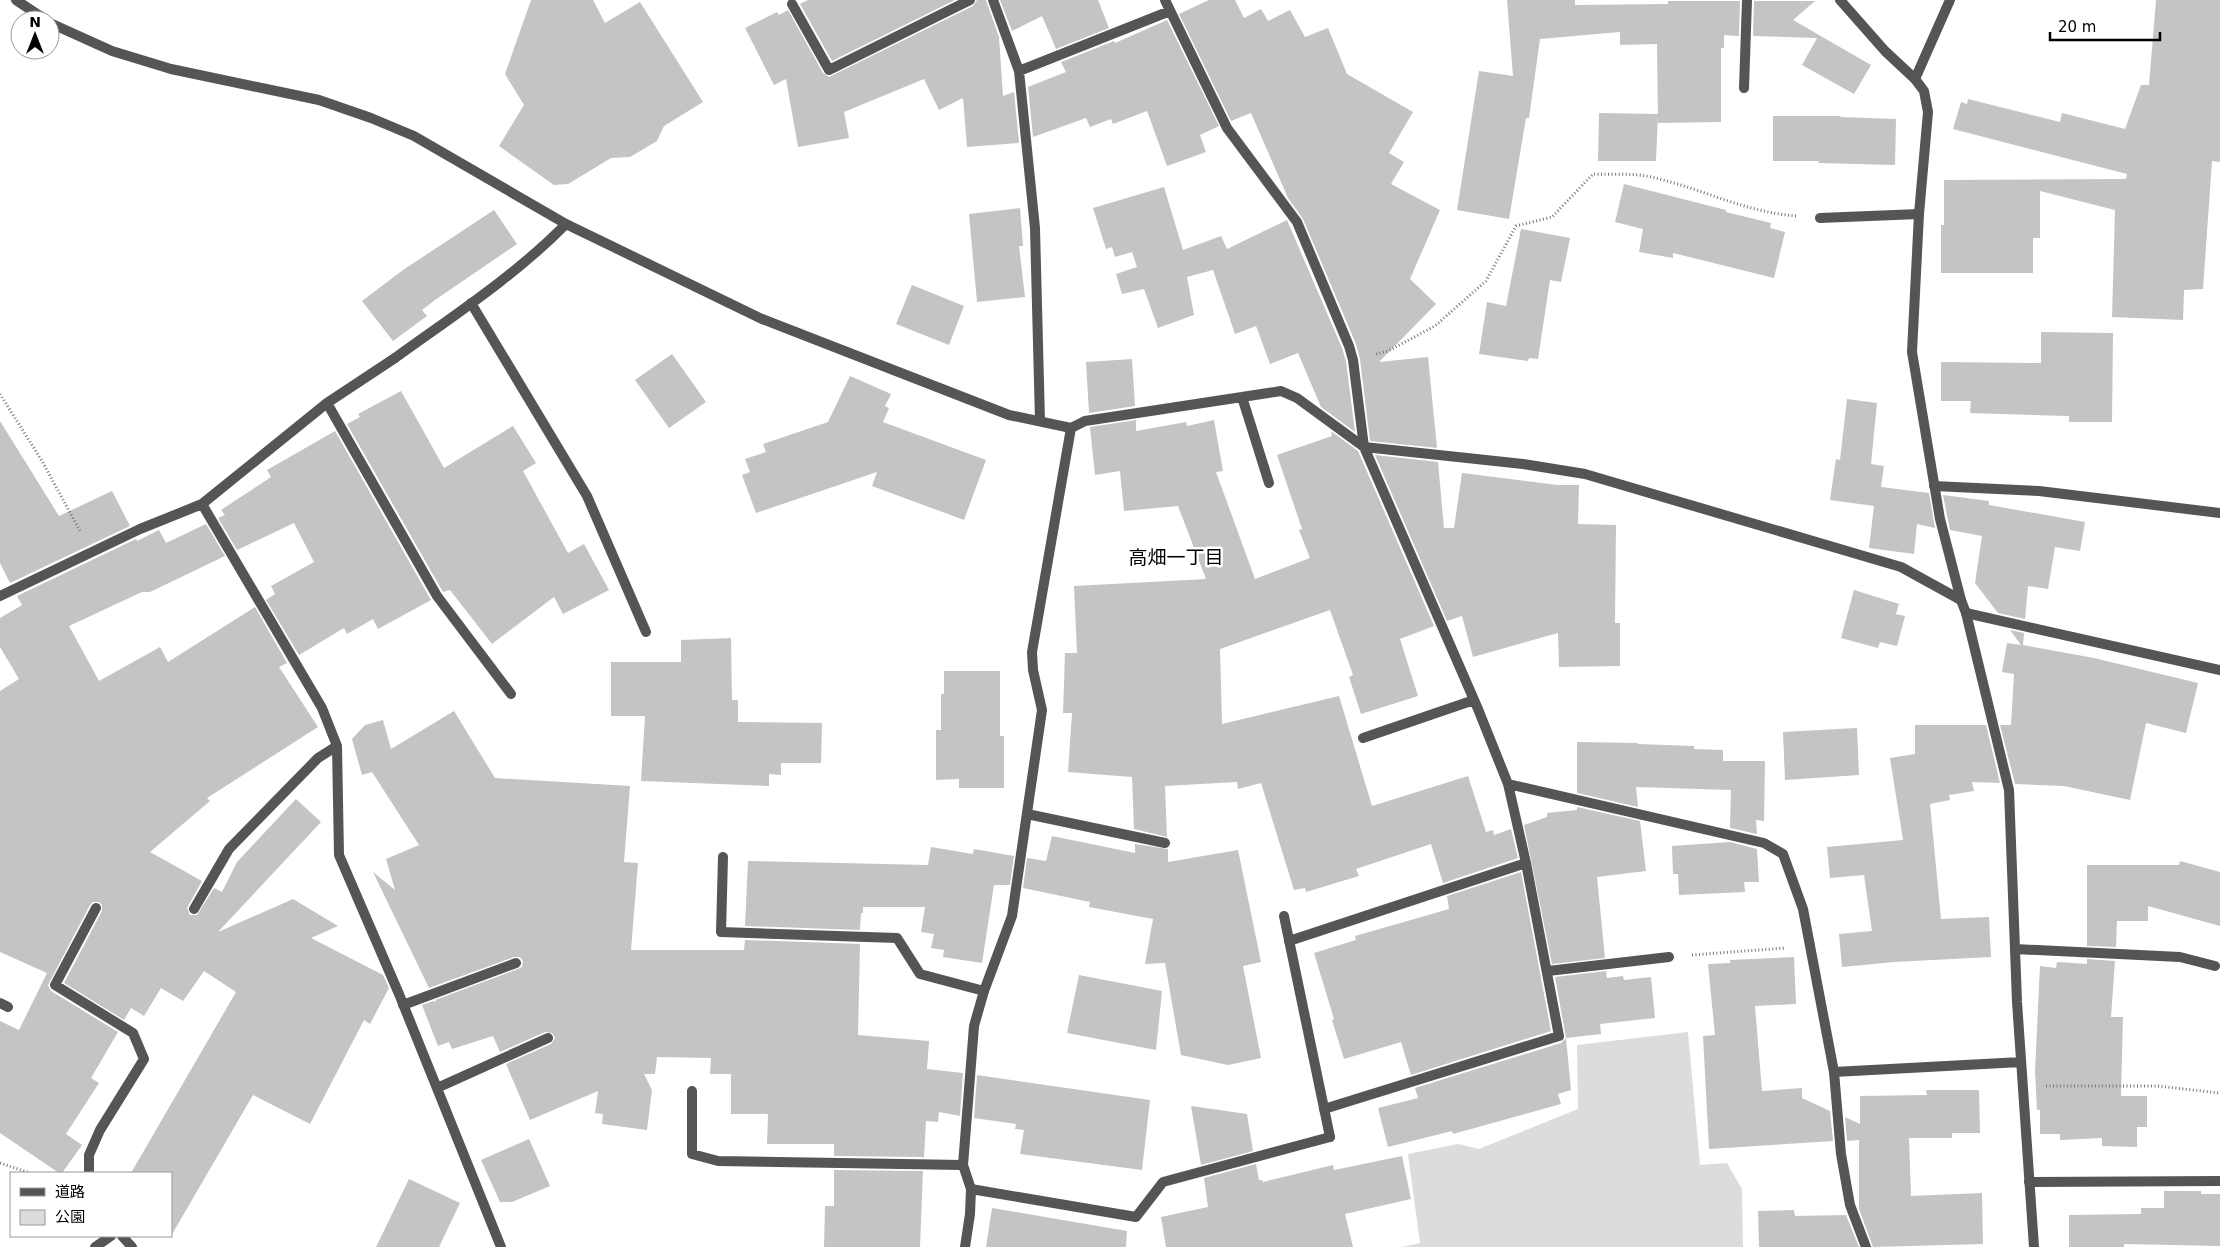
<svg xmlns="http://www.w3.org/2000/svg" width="2220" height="1247" viewBox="0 0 2220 1247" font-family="'DejaVu Sans','Noto Sans JP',sans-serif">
<rect width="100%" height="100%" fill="#fff"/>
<path fill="#dcdcdc" d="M1688,1032L1700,1165L1727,1163L1742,1189L1743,1247H1402L1420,1243L1408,1154L1458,1144L1479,1149L1578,1109L1577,1045Z"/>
<path fill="#c4c4c4" d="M531,0H593L605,23L640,2L703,102L664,126L657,141L630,157L611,158L568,184L554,185L499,146L524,105L505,74Z
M808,0H955L832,61L800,4Z
M977,0H986L999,37L1003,96L1014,92L1019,142L1018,143L967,147L963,98L939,110L924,79L844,112L849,138L798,147L786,79L774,85L745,28L777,12L779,15L788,10L823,73L829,77L973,6Z
M1000,0H1098L1109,28L1056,49L1042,16L1012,31Z
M1209,0H1235L1244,18L1261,9L1268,21L1290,10L1305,37L1328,28L1347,74L1413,112L1389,153L1404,162L1391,184L1440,210L1410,279L1436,304L1379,362L1428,357L1437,448L1370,441L1360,359L1356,344L1303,219L1288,198L1251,113L1231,121L1179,14Z
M1507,0H1575V5L1668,4V1H1740L1739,36L1724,35V48H1721V122L1658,123L1657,44L1620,45V32L1540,39L1529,118H1526L1509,219L1457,210L1479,71L1513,76Z
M2156,0H2220V162L2212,161L2203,289L2184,290L2183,320L2112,317L2115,210L2040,191V238H2033V273H1941V225H1944V180L2126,179L2127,174L1953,129L1961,102L1967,104L1968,99L2060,122L2062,113L2125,129L2141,85H2149Z
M1754,1H1815L1793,20L1871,65L1854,94L1802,65L1817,38L1753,36Z
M1167,20L1219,126L1200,135L1206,152L1167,166L1147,111L1113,124L1111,119L1090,127L1086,118L1033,137L1028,87L1066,72L1061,62L1114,41L1115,43Z
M1599,113L1658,114L1656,161H1598Z
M1773,116H1841L1840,117L1896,119L1895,165L1818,163L1819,161H1773Z
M1624,184L1726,210V212L1771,223L1770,228L1785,232L1774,278L1673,253V258L1639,252L1643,229L1615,222Z
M1164,187L1183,250L1221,236L1227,249L1287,220L1342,348L1346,361L1355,432L1321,407L1298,353L1270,364L1256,326L1235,334L1213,270L1187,277L1194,315L1158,328L1144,289L1122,294L1116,274L1137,267L1132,252L1115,257L1112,247L1106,249L1093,208Z
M1020,208L1023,246H1019L1025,297L977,302L969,214Z
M494,210L517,244L435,300L422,310L427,316L393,341L362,301L403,270Z
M1521,229L1570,238L1561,282L1550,280L1538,359L1529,358L1528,361L1479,354L1487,302L1506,306Z
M912,285L964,306L949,345L896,324Z
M2041,332L2113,333L2112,422H2069V416L1970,413L1971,401H1941V362L2041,363Z
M672,354L706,402L669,428L635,380Z
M1132,359L1135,406L1089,413L1086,362Z
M850,376L891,394L885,406L889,408L883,422L986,460L964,520L872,486L877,472L756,513L742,475L750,472L745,459L766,452L763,444L828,422Z
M401,391L444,468L513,426L536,463L523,471L568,553L584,544L609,590L563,614L554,597L492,644L450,590L443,592L347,424L360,417L358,414Z
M1847,399L1877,403L1871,464L1884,466L1881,487L1929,493L1935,528L1917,524L1914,554L1869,548L1874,506L1830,500L1836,459L1840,460Z
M1136,420V431L1186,422L1187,426L1214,420L1223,471L1216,472L1255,579L1310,558L1299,530L1302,529L1277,455L1332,436L1331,431L1358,451L1434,626L1400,639L1418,696L1361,714L1349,677L1353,675L1330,610L1220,649L1222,724L1339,696L1372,806L1468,776L1486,832L1493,830L1494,835L1511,829L1518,858L1443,883L1431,844L1356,869L1359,876L1306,892L1305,888L1294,890L1261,783L1238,789L1237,782L1165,786L1167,837L1134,829L1132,777L1068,772L1072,713H1063L1065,653H1077L1074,586L1206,579L1178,506L1124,511L1120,471L1095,475L1090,427Z
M0,421L59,516L112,491L130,526L10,583L0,563Z
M335,431L431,600L378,629L373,619L347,634L344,628L299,655L266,600L275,594L271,586L314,562L294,523L237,550L218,518L225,515L221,510L271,477L267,470Z
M1375,455L1438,462L1444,528H1454L1462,473L1557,485H1579L1578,524L1616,525L1615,623H1620V666L1559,667L1558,633L1473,657L1462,616L1447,621Z
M1943,495L1989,501V505L2085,522L2080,551L2055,547L2048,589L2028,586L2025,619L1998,613L1975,583L1982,536L1950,530Z
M206,524L225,556L150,592H142L69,626L99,681L160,647L168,662L255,607L287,663L279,667L318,727L207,798L210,801L150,852L202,881L187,908L190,915H197L214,888L222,892L237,862L296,799L321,822L218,932L293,899L338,926L311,938L383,975L389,988L370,1024L364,1020L310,1124L253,1095L171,1236V1173H131L236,992L204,971L183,1001L161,988L144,1016L131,1008L124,1020L64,983L102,911V905L99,902H93L90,905L48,985L51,991L118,1032L91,1078L99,1083L66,1134L82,1145L62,1173H59L0,1133V1021L19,1030L47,973L0,952V691L19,679L0,647V618L22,605L17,596L136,539L137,541L159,530L166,543Z
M1854,590L1899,604L1896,614L1905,616L1897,646L1880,642L1878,648L1841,638Z
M2010,630L2024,633L2023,645L2094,658L2198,683L2186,733L2146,723L2130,800L2064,786L2015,784L2000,725H2011L2014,674L2002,672L2007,643L2021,645Z
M731,638L732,700H738V722L822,723L821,763H781V775L769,774V786L641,781L645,716H611V662H681V640Z
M944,671H1000V736H1004V788H959V779L936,780V730H941V694H944Z
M454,711L495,778L630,786L624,862L638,863L631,950H744L745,940L860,944L858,1035L929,1041L927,1069L963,1073L960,1116L939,1112L938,1122L926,1121L924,1157L834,1156V1144H767L768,1114H731V1074H710L711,1058L657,1057L655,1074H644L652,1090L647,1130L602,1124L603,1114L595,1113L598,1091L530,1120L506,1064L551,1044L555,1038L552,1033L545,1032L500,1052L493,1036L452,1049L449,1042L438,1046L422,1005L433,1001L436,1002L435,1000L518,969L522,967L523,961L520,957H514L429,988L373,872L395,890L386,859L419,845L372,772L362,775L352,739L365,725L383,720L391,749Z
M1915,725H1986L2000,783L1972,782L1974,791L1949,795L1950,800L1930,804L1941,919L1989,917L1991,957L1894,962L1842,967L1839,934L1872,931L1864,875L1830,878L1827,847L1903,840L1890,758L1915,754Z
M1857,728L1859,775L1785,780L1783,732Z
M1577,742L1638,743V744L1694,746V749L1723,750V761H1765L1764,821L1756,820L1757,834L1730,828L1731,790L1636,787L1638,807L1577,793Z
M1577,807L1640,821L1646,871L1597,877L1605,958L1552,964L1524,825L1547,817V813L1577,810Z
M1052,836L1135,853V844L1168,849V862L1238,850L1261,962L1243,966L1261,1058L1228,1065L1181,1055L1165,963L1145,964L1153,919L1089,907L1090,902L1023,888L1027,858L1046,861Z
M1730,842L1757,849L1759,882H1744L1745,892L1679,895L1678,874H1673L1672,846Z
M931,847L973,854L974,849L1014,856L1010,885H994L982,963L943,957L944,950L931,948L934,934L921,932L925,907H863V913H861L860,930L745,926L748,861L928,865Z
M2180,861L2220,872V926L2148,906V921H2117L2116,947L2087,946V865H2179Z
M1521,872L1551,1031L1411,1075L1401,1042L1344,1059L1332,1020L1334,1019L1314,953L1356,940L1355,936L1449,909L1447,896Z
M1794,957L1796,1004L1755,1006L1762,1091L1802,1088V1098L1830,1111L1833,1141L1709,1149L1703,1036L1715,1035L1708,964L1730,963V960Z
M2087,959L2115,961L2111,1017H2123L2121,1096H2147V1127H2137V1147L2102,1146V1138L2060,1140V1134H2040V1110H2037L2035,1071L2040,966L2056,968L2057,962L2087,964Z
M1606,971L1607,978L1623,976L1624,980L1651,977L1655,1018L1600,1024L1601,1034L1566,1038L1555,977Z
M1079,975L1162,991L1156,1050L1067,1033Z
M1566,1038L1571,1090L1558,1094L1561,1104L1453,1134L1452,1131L1388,1147L1378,1108L1418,1098L1415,1088L1561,1043Z
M977,1075L1150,1100L1142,1170L1020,1154L1024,1130L1015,1129L1016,1124L974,1118Z
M1926,1090H1979L1980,1133H1952V1138H1909L1911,1196L1982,1193L1983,1244L1873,1247L1859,1209V1140L1847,1141L1845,1117L1860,1124V1096L1927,1095Z
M1191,1106L1247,1114L1253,1151L1201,1165Z
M529,1139L550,1186L512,1202H500L481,1160Z
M1402,1156L1411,1199L1345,1214L1353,1247H1166L1161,1217L1208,1207L1204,1178L1256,1164L1259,1180H1262L1263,1182L1333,1165L1334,1170Z
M834,1170L923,1171L920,1247H824L825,1206H834Z
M409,1179L460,1203L439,1247H376Z
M2164,1191H2201V1194H2220V1246L2124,1244V1247H2069V1215L2141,1214V1208H2164Z
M992,1208L1127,1231L1126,1247H986Z
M1794,1210L1795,1216L1846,1215L1859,1247H1759L1758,1211Z"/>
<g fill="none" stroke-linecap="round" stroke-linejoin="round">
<path stroke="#777" stroke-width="3" stroke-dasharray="1 2.5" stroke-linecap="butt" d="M1376,354L1388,351L1435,326L1486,281L1516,226L1552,217L1593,174C1610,175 1629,173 1646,176C1697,186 1745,213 1798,216
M0,394L42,461L80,531
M1692,955L1785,948
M2046,1086H2157L2220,1093
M0,1163L30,1173"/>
<path stroke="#555" stroke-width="10" d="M993,0L1019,71L1035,228L1040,421
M1165,0L1227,128L1297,222L1349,346L1353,360L1364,447L1478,709L1508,784L1526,863L1559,1036L1324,1109
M792,4L829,70L970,0
M1019,71L1170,11
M1915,79L1950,0
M1820,218L1919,214
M1242,397L1281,391L1297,398L1364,447L1523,464L1585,474L1901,567L1961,600
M327,403L437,596L511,694
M1071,428L1085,421L1242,397L1269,483
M1934,486L2039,491L2220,513
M202,504L322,708L337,746L339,855L399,994L501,1247
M0,596L140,529L202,504L327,403L395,358
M1966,613L2220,670
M1363,738L1474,700
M1508,784L1764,843L1783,854L1803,909L1834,1072L1841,1154L1850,1205L1866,1247
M1027,814L1165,843
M723,857L721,932L897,938L920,974L984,991
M194,909L229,849L318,758L337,746
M1289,941L1526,863
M2015,949L2180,957L2215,966
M1548,971L1669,957
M0,1003L8,1007
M403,1005L516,963
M437,1088L548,1038
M692,1091V1154L718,1161L963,1165
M89,1173V1155L100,1130L144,1059L133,1033L55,985L96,908
M2029,1182L2220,1181
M971,1189L1136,1217L1163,1182L1330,1137
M122,1236L132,1247
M95,1247L111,1236"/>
<path stroke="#555" stroke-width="10" d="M16,0L46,20
M1840,0L1885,51L1915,79L1924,91L1928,112L1919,214L1912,352L1940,519L1961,600L1966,613L2009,790L2017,1002L2034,1247
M50,23L112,51L171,69L319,100L371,118L414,136L566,224L762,319L1009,415L1071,428L1032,652L1033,670L1042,710L1012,916L984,991L974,1026L963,1165L971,1189L970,1214L965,1247
M1744,88L1747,0
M471,303L587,496L646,632
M395,358C453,316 516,275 566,224
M1284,916L1330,1137
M1834,1072L2021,1062"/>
</g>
<g text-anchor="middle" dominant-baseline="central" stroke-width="5" stroke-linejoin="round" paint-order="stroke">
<g font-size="19" fill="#000" stroke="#fff">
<text x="1176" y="557">高畑一丁目</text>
</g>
</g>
<rect x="10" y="1172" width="162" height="65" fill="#ffffff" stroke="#999999"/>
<rect x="20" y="1188" width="25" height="8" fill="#555555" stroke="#999999"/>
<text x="55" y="1197" font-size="15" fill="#000000">道路</text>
<rect x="20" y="1210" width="25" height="15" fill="#dcdcdc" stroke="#999999"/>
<text x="55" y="1222" font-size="15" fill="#000000">公園</text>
<g transform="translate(35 35)"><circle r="24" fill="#ffffff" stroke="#999999"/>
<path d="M0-4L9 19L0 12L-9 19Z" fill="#000000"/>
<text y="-8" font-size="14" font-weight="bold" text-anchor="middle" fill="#000000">N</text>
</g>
<path d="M2050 32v8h110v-8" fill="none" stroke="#000000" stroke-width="2.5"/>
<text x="2058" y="32" font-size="15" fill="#000000" stroke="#ffffff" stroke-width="4" paint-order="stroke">20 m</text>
</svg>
